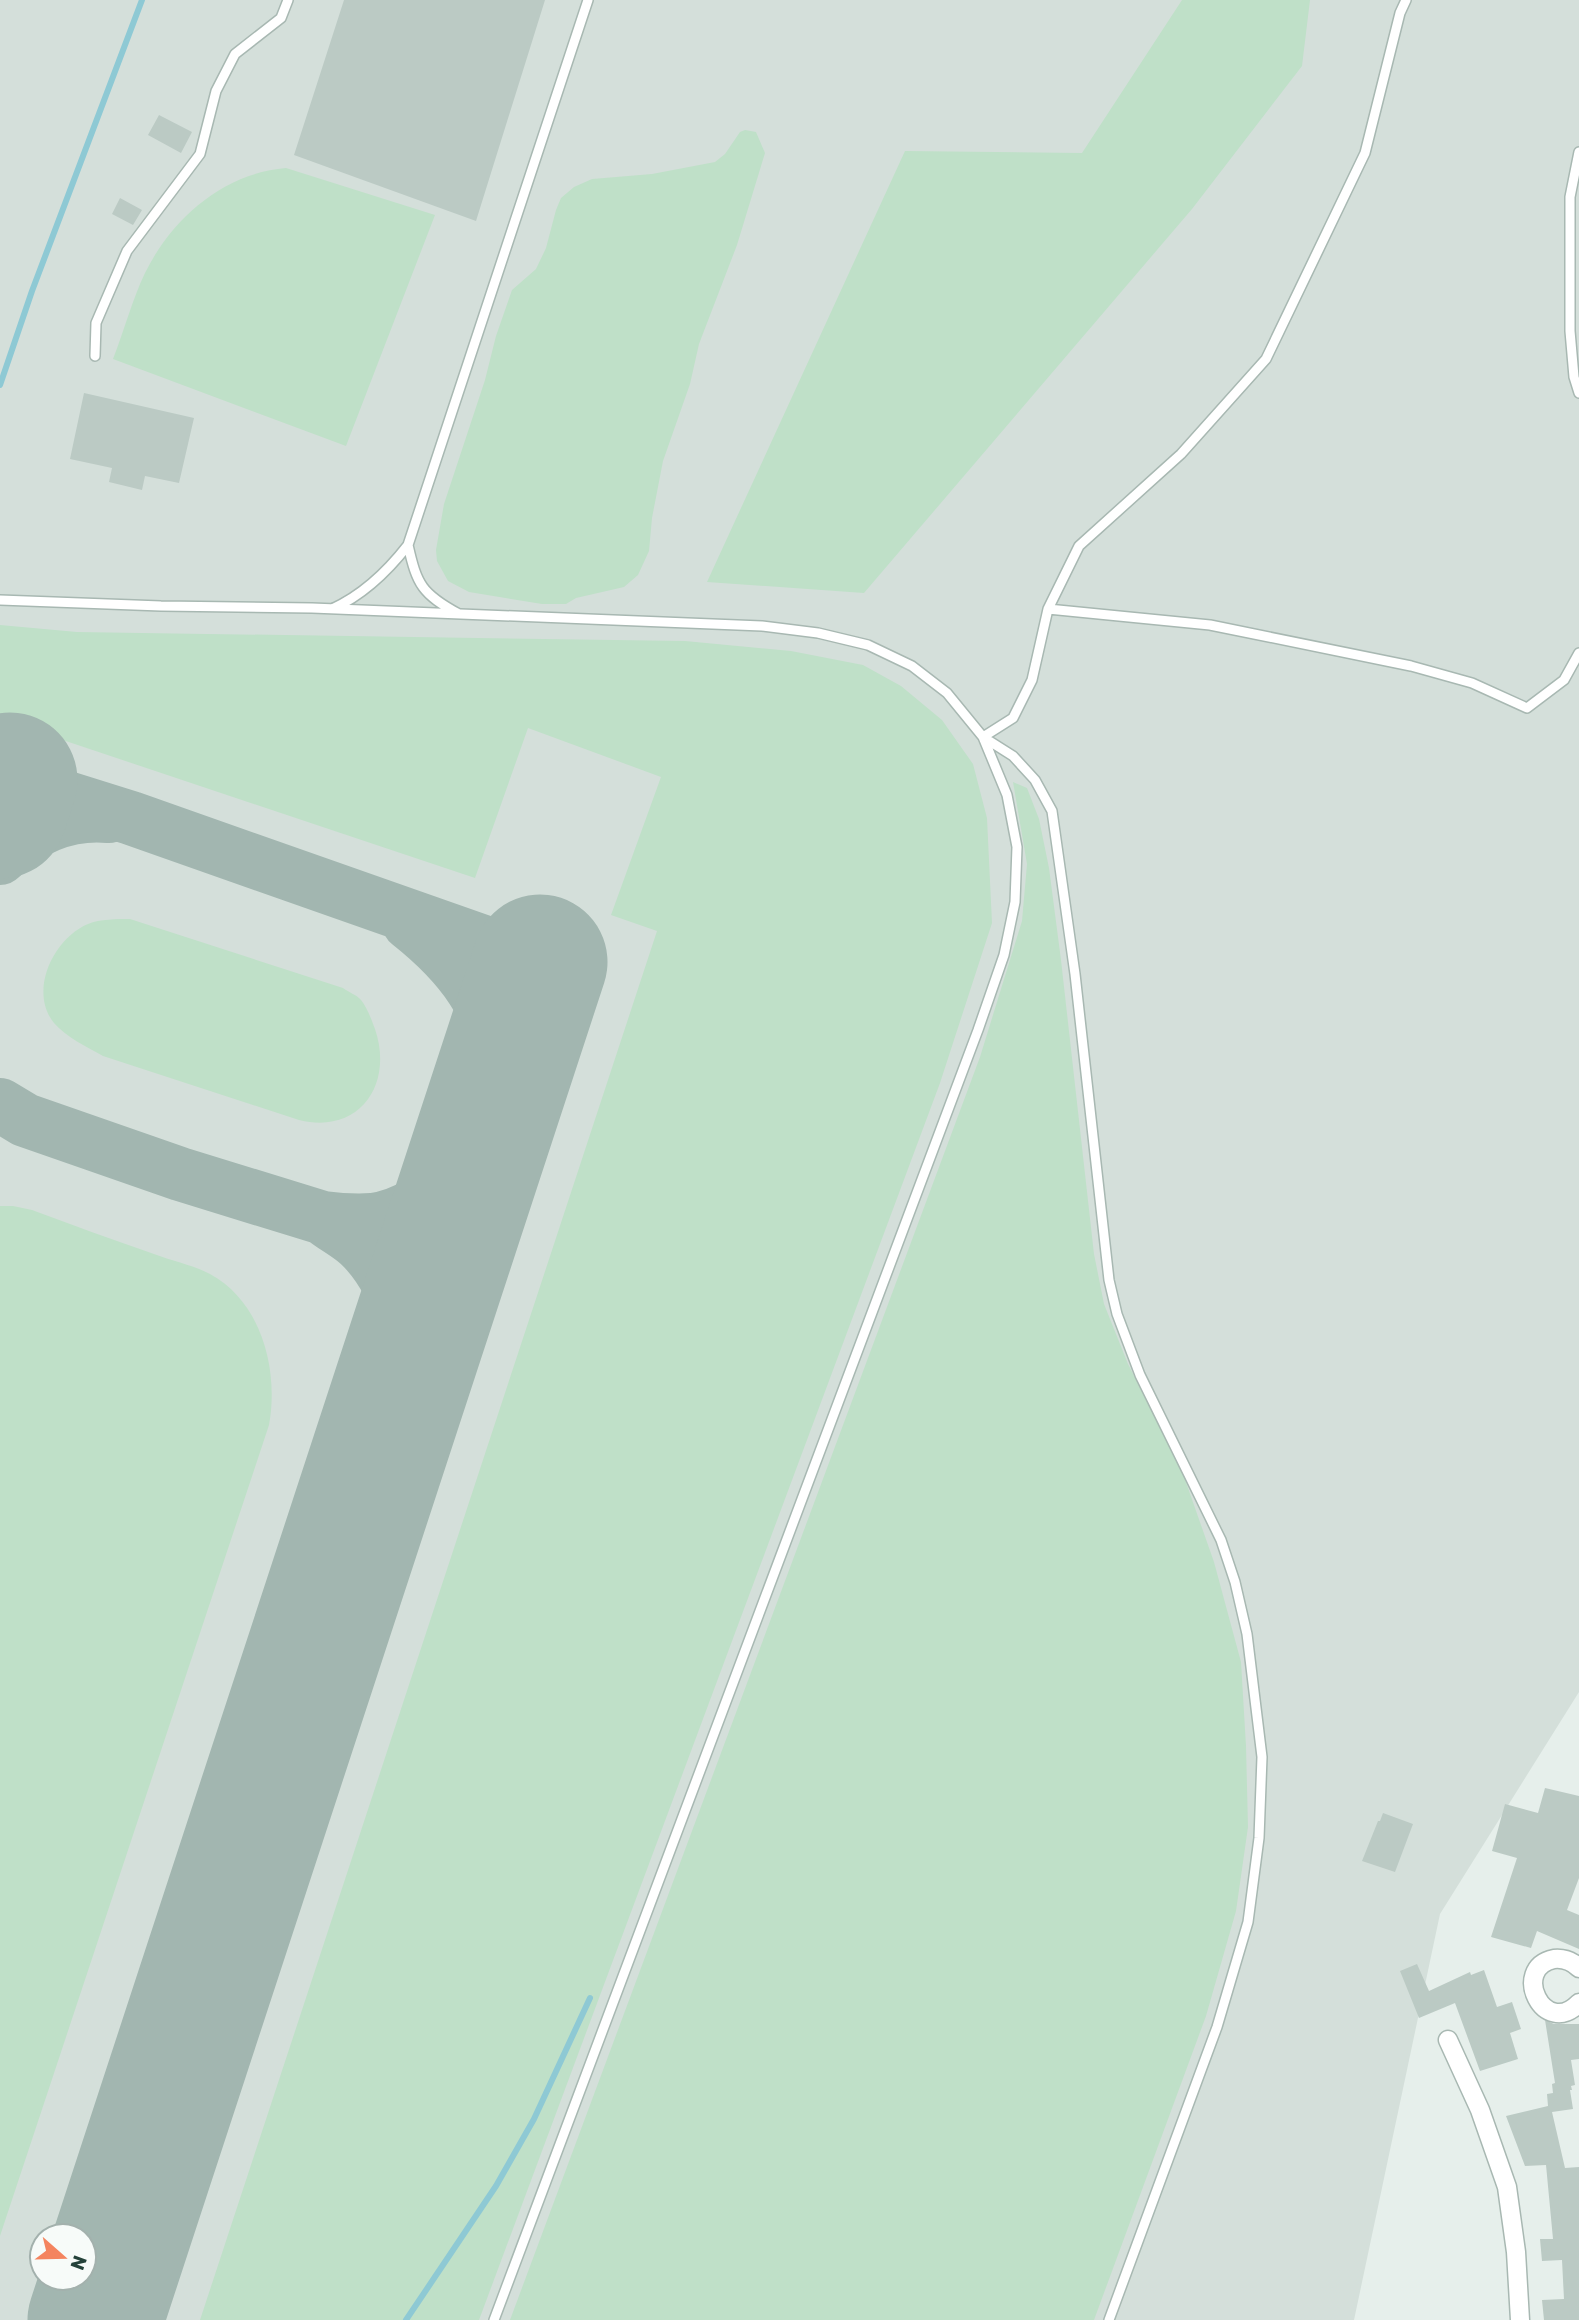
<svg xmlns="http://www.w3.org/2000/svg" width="1579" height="2320" viewBox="0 0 1579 2320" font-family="Rubik,sans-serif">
<rect width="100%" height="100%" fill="#e6efeb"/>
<path fill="#d4dfda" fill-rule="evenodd" d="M0,0H1579V1692L1440,1914L1354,2320H0ZM42,2236H84V2278H42Z"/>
<path fill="#bfe0c8" d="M1182,0H1310L1302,66L1192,209L864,593L707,582L905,151L1082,153Z
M745,130L756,132L765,153L737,245L699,344L690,384L663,461L652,518L649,551L638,575L624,587L576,598L566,604H542L469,592L448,581L437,561L436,550L444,504L485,380L496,336L512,290L536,269L546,248L556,210L561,198L574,187L592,179L652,174L715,162L725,154L740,132Z
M286,168L435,215L346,446L113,359C124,331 132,300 145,273C172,218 224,173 286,168Z
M0,625L77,632L685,641L791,651L863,665L901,686L942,720L973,764L987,818L992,923L940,1083L479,2320H200L657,931L611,915L661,777L528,728L475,878L0,719Z
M1013,782L1027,788L1039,819L1049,868L1061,960L1094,1254L1104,1304L1128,1364L1182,1471L1214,1562L1241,1662L1246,1746L1248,1827L1236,1911L1206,2016L1094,2320H510L980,1057L1022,921L1027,864Z
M130,919L343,988C348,992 357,995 361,1000C367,1007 372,1021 375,1029C394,1085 359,1135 299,1120L103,1056C87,1047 66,1037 54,1023C28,991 54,938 88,924C100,919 117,919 130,919Z
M0,1206H13L32,1210C73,1225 113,1240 154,1254C172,1261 193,1265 210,1274C262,1302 279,1371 269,1425L0,2236Z"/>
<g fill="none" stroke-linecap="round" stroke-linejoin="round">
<path stroke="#8ec9d4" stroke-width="6" d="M0,385L32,291L142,0
M406,2320L496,2186L534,2119L590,1998"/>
<path stroke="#a2b6b0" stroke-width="54" d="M0,777L131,818L540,962
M0,858C29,829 67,812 109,816
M409,923C462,965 493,1007 504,1074
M0,1105L25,1120L180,1174L323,1218
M415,1345C400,1309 388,1271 359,1244C348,1234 334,1227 323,1218C339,1220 355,1221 372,1220C411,1216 445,1185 475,1162"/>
<path stroke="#a2b6b0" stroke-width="135" d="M0,811L10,780
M95,2320L540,962"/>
</g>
<path fill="#bbcac4" d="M344,0H545L476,221L294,155Z
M159,115L192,132L181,153L148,135Z
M120,198L142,210L133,225L112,214Z
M84,393L194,418L179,483L145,476L142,490L109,482L112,468L70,459Z
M1545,1788L1579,1796V1878L1567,1910L1579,1915V1949L1537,1931L1531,1948L1491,1937L1517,1858L1492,1851L1505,1804L1538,1813Z
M1383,1813L1413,1824L1395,1872L1362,1861L1378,1821H1380Z
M1417,1964L1429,1991L1470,1972L1471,1975L1484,1970L1497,2007L1512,2002L1521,2029L1510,2033L1518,2059L1480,2071L1455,2003L1419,2018L1400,1971Z
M1545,2020L1554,2024H1579V2059L1571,2060L1575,2085L1571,2086L1572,2090H1570L1573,2109L1552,2112L1565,2168L1579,2167V2320H1544L1542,2300L1564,2299L1562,2260L1542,2261L1540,2239H1553L1546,2165L1525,2166L1506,2116L1548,2106L1547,2094L1553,2093L1552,2084L1555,2083Z"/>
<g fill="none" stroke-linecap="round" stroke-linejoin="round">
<g stroke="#a8b8b2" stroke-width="12">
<path id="service" d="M1579,152L1570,197V331L1574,377L1579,393
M95,356L96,323L127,251L200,154L216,91L235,54L281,18L288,0
M0,600L161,606L312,608L762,626L818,633L868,645L912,666L947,693L983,737L1007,795L1017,847L1015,902L1004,955L978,1030L494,2320
M332,609C363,595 387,572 408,545
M1048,609L1210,625L1411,666L1472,683L1527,708L1564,680L1579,653
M459,614C422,594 417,585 408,545L588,0
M983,737L1013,756L1035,780L1052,811L1075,974L1109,1280L1117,1314L1140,1375L1221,1540L1235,1582L1247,1634L1262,1757L1259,1838L1248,1922L1217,2027L1109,2320
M983,737L1013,718L1032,680L1048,609L1079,546L1181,454L1266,359L1365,153L1400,13L1406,0"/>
</g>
<g stroke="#a8b8b2" stroke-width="21">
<path id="minor" d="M1579,1968C1572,1961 1564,1958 1554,1959C1510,1968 1544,2039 1579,2003
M1448,2040L1480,2110L1507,2187L1516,2252L1520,2320"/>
</g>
<use href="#service" stroke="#fff" stroke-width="9"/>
<use href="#minor" stroke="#fff" stroke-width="18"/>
</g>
<g transform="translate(63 2257) rotate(110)"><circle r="33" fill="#f7fbf9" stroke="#a3b1ad" stroke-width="2"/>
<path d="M0-5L12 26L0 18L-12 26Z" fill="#f4845f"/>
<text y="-10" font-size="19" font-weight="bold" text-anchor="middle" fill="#24423a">N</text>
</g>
</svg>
